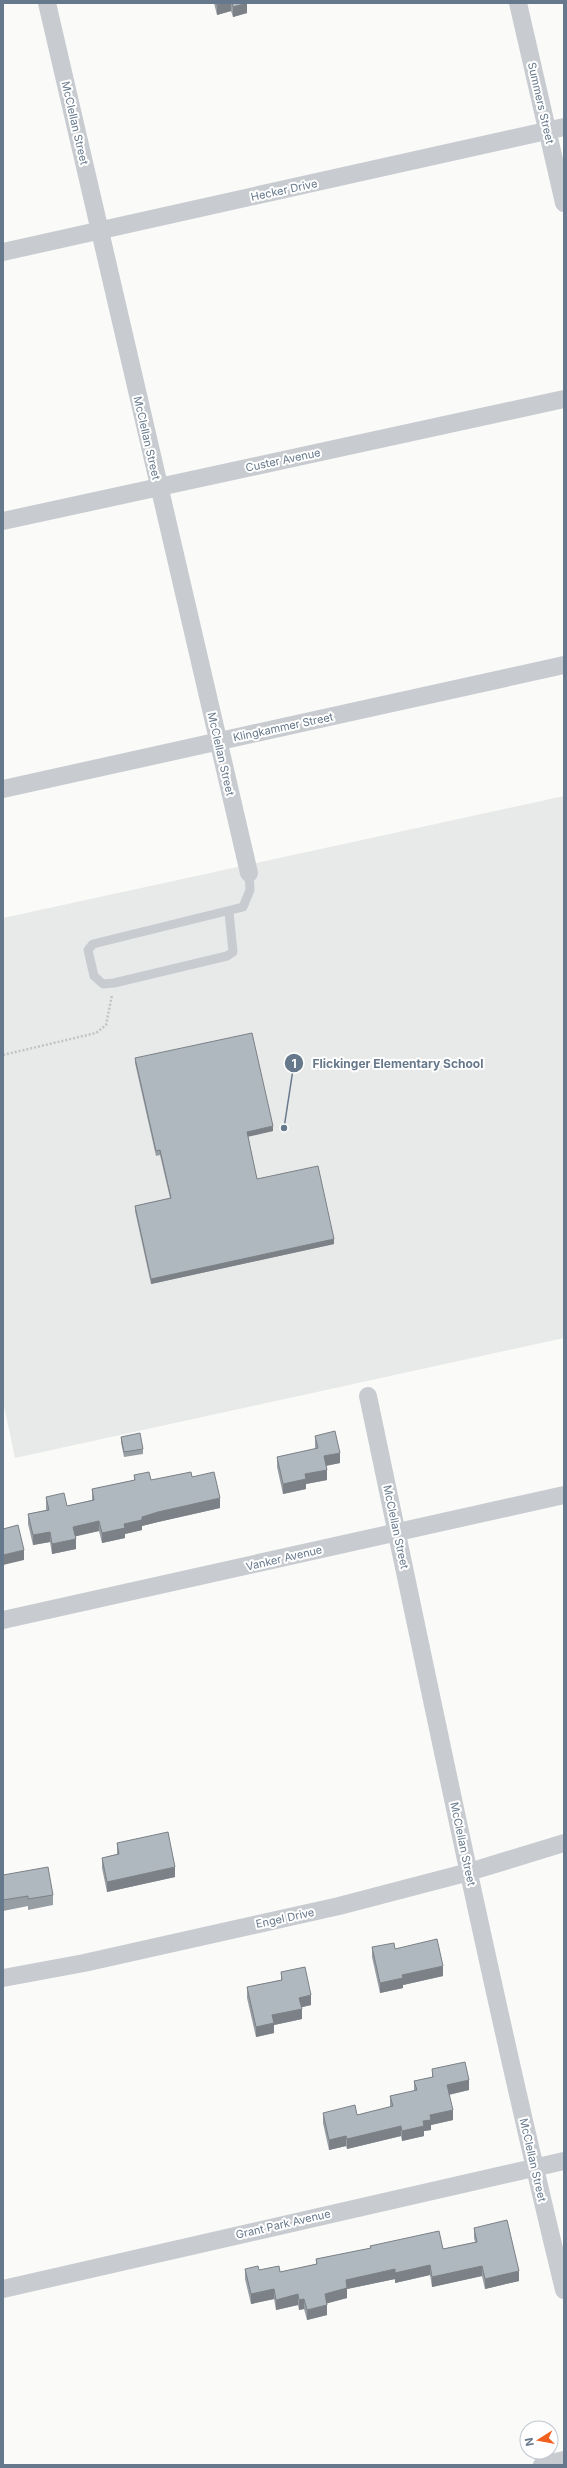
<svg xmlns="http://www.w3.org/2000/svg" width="567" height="2468" viewBox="0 0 567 2468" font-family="Inter,sans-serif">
<rect width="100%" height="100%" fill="#fafaf8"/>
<path fill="#e8e9e9" d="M564,796V1338L15,1458L3,1401V918Z"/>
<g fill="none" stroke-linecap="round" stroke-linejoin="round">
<path stroke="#c1c4c6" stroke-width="2.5" stroke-dasharray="2 2" stroke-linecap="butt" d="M3,1055L96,1033L106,1025L112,995"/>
<path stroke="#c8cbd0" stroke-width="9" d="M229,912L233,952L227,956L114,983L103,984L94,976L88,950L93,944L243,907L250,890L249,873"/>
<path stroke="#c8cbd0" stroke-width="18" d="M47,3L249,873
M518,3L564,203
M3,252L564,127
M3,521L564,399
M3,789L564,665
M368,1396C431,1695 492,1994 564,2290
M3,1620L564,1495
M3,1978L84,1963L339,1906L469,1872L564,1843
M3,2289L564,2161
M542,2465L564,2460"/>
</g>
<path fill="#979ea4" d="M214,3H249L247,4V13L233,17L231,11L217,15Z
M135,1058L273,1131L248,1136L257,1179L334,1244L151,1284L135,1211V1206L170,1198L160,1155L156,1156L135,1063Z
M315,1436L340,1463L326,1466L327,1480L306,1484V1489L283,1494L277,1467V1457L315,1449Z
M121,1437L143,1449V1454L124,1457L121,1442Z
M134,1475L151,1480L192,1477L220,1508L158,1522L142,1526V1530L125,1534V1538L102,1543L99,1531L75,1536L76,1549L52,1554L50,1542L33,1545L28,1524V1514L46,1510V1497L67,1506L92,1500V1489L134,1480Z
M117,1843L175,1877L107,1892L102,1868V1858L117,1854Z
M3,1875L53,1895V1905L28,1910V1906L3,1911Z
M372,1947L395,1949L443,1976L403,1985V1988L380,1993L372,1957Z
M281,1972L311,2005L301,2007L302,2019L274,2025V2033L256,2037L247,1998V1987L281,1980Z
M432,2069L469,2090L449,2095L453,2120L431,2125V2130L424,2131V2136L402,2141L401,2136L347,2149L346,2146L329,2150L323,2123V2113L357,2115L390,2107V2096L414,2091V2081L432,2077Z
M474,2228L519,2281L485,2289L482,2276L432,2287L430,2275L395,2283V2279L347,2289V2298L327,2303V2315L307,2320L304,2309L299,2310L298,2305L276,2310L274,2299L251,2304L245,2279V2269L280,2272L316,2264V2259L370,2249V2246L443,2249L475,2242L474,2238Z"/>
<path fill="#7b8186" d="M224,3H231V11L217,15V5Z
M244,3H249L247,4V13L233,17V7Z
M273,1126V1131L247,1137V1132Z
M334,1239V1244L151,1284V1279Z
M340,1453V1463L324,1466V1456Z
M327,1470V1480L306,1484V1489L283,1494V1484L305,1474Z
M220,1498V1508L158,1522L142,1526V1530L125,1534V1538L102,1543V1533L142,1517L158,1512Z
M99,1521V1531L73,1537V1527Z
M50,1532V1542L33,1545V1535Z
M76,1539V1549L52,1554V1544Z
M24,1550V1560L3,1565V1555Z
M175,1867V1877L107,1892V1882Z
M443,1966V1976L403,1985V1988L380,1993V1983L402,1975Z
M311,1995V2005L299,2008V1998Z
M302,2009V2019L274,2025V2033L256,2037V2027L272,2015Z
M469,2080V2090L447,2095V2085Z
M453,2110V2120L431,2125V2130L424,2131V2136L402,2141V2131L423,2121L430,2115Z
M401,2126V2136L347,2149V2139Z
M346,2136V2146L329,2150V2140Z
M430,2265V2275L395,2283V2273Z
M482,2266V2276L432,2287V2277Z
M395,2269V2279L347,2289V2298L325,2304V2294L346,2280Z
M519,2271V2281L485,2289V2279Z
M274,2289V2299L251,2304V2294Z
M298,2294V2305L276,2310V2300Z
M304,2299V2309L299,2310V2300Z
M327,2305V2315L307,2320V2310Z"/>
<path fill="#b0b8bf" stroke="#7b8186" d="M216,3H224L217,5Z
M232,3H247L233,7Z
M252,1033L273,1126L247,1132L257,1179L318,1166L334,1239L151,1279L135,1206L171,1198L160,1150L156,1151L135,1058Z
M335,1431L340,1453L324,1456L327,1470L305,1474L306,1479L283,1484L277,1457L318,1448L315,1436Z
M140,1433L143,1449L124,1452L121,1437Z
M149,1472L151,1480L191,1472L192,1477L214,1472L220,1498L158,1512L142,1517V1520L124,1524L125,1528L102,1533L99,1521L73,1527L76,1539L52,1544L50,1532L33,1535L28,1514L49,1510L46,1497L64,1493L67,1506L94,1500L92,1489L135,1480L134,1475Z
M18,1525L24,1550L3,1555V1529Z
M168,1832L175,1867L107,1882L102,1858L119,1854L117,1843Z
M48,1867L53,1895L28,1899V1896L3,1900V1875Z
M437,1939L443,1966L402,1975L403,1978L380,1983L372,1947L394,1943L395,1949Z
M305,1967L311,1995L299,1998L302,2009L272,2015L274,2023L256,2027L247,1987L282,1980L281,1972Z
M465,2062L469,2080L447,2085L453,2110L430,2115L431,2120L423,2121L424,2126L402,2131L401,2126L347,2139L346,2136L329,2140L323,2113L355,2105L357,2115L393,2106L390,2096L417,2090L414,2081L433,2077L432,2069Z
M507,2220L519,2271L485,2279L482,2266L432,2277L430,2265L395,2273V2269L346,2280L347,2288L325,2294L327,2305L307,2310L304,2299L299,2300L298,2294L276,2300L274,2289L251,2294L245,2269L258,2266L259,2270L279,2266L280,2272L317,2264L316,2259L371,2248L370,2246L439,2231L443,2249L477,2242L474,2228Z"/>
<g text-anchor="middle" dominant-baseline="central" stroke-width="4" stroke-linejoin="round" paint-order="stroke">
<g font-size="11" fill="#66788b" stroke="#fff">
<text transform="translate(541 103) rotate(77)">Summers Street</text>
<text transform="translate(75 123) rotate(77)">McClellan Street</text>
<text transform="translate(284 190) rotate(-12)">Hecker Drive</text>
<text transform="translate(147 438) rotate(77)">McClellan Street</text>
<text transform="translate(283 460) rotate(-12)">Custer Avenue</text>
<text transform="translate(283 727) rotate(-12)">Klingkammer Street</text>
<text transform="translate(221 754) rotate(77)">McClellan Street</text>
<text transform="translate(396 1527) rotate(78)">McClellan Street</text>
<text transform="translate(284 1558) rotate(-13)">Vanker Avenue</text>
<text transform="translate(463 1844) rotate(78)">McClellan Street</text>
<text transform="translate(285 1918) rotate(-12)">Engel Drive</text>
<text transform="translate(533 2160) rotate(77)">McClellan Street</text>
<text transform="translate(283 2224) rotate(-13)">Grant Park Avenue</text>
</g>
</g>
<path fill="none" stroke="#66788b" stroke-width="1.5" d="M284 1128L294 1063"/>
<g fill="#66788b" stroke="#fff" stroke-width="1.5">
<circle cx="284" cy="1128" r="4"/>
<circle cx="294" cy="1063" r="10"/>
</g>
<g font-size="12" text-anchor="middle" font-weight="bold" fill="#fff">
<text x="294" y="1068">1</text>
</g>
<g font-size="12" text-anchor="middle" font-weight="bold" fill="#66788b" stroke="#fff" stroke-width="4" stroke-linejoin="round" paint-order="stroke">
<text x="398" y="1068">Flickinger Elementary School</text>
</g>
<rect width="567" height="2468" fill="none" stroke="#66788b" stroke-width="8"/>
<g transform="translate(539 2440) rotate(259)"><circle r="19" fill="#ffffff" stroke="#c2c9d1"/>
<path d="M0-3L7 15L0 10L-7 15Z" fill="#f2601f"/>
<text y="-6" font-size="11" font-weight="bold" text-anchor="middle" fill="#66788b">N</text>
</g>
</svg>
